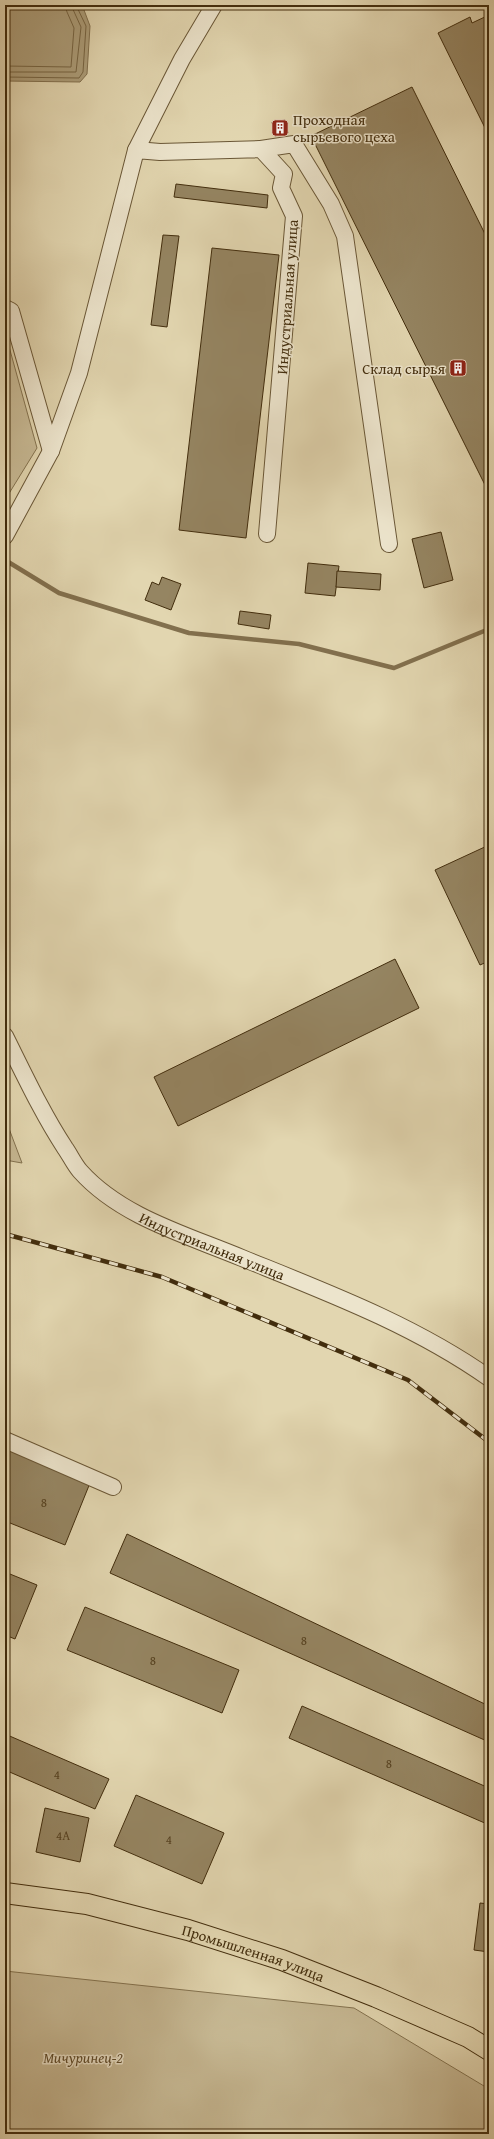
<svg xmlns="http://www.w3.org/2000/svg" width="494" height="2139" font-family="'Gentium Book Plus',serif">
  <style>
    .green { fill: #c7b994; stroke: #847350 }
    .water { fill: #ac9d79; stroke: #82704e }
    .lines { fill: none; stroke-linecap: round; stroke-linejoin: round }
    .shore { stroke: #776543; stroke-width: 1 }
    .stream { stroke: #82704e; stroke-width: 4.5 }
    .building { fill: #958562; stroke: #422d0d }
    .minor-casing { stroke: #6a5736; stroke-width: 18 }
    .major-casing { stroke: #422d0d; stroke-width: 22 }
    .minor { stroke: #ece4cc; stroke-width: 16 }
    .major { stroke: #e2d6b0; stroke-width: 20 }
    .rail-casing { stroke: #422d0d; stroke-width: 4.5 }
    .rail { stroke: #ece4cc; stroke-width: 3; stroke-dasharray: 9; stroke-linecap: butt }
    .labels { text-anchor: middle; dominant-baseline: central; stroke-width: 3; stroke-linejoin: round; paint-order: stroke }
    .number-label { font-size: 13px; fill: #574322 }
    .poi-label { font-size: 15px; fill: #422d0d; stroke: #ece4cc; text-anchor: start }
    .street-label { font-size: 15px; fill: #422d0d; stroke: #ece4cc }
    .park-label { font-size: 15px; font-style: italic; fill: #5d4928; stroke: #ece4cc }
  </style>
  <rect width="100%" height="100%" fill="#e2d6b0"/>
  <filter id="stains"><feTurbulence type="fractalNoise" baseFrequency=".005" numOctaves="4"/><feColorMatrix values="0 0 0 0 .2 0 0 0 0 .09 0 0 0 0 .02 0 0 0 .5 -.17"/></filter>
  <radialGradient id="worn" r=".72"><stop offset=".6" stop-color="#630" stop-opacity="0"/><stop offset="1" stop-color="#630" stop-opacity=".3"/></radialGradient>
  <g class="green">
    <polygon points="5,332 37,448 5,500"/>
    <polygon points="5,1118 22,1163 5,1160"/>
    <polygon points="5,1971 354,2008 489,2089 489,2134 5,2134"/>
  </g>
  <polygon class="water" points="5,5 79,5 84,10 90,26 87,74 80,82 5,81"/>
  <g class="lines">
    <g class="shore">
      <polyline points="5,66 71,67 74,28 67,12 65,5"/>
      <polyline points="5,72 76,72 81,27 71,5"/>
      <polyline points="5,77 79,78 83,72 86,26 76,5"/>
    </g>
    <polyline class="stream" points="5,560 59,593 189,633 299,644 394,668 489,629"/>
  </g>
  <g class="building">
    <polygon points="489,15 489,136 438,33 470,17 472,23"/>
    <polygon points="412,87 489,242 489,493 311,136"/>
    <polygon points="285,120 288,133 275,136 272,122"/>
    <polygon points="176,184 268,195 267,208 174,197"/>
    <polygon points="163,235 179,236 167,327 151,325"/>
    <polygon points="212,248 279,255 246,538 179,530"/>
    <polygon points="441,532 453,580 424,588 412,539"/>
    <polygon points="308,563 339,566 335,596 305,593"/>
    <polygon points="337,571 381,574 380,590 336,587"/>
    <polygon points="162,577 181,584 171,610 145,600 152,582 159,585"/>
    <polygon points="240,611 271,615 269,629 238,624"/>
    <polygon points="489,845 489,961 480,965 435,870"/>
    <polygon points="395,959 419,1008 178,1126 154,1077"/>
    <polygon points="5,1449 90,1483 65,1545 5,1521"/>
    <polygon points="127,1534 489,1706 489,1742 110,1573"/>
    <polygon points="5,1572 37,1585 15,1639 5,1635"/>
    <polygon points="85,1607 239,1670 222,1713 67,1650"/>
    <polygon points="302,1706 489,1788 489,1820 487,1824 289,1738"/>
    <polygon points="5,1734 109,1779 95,1809 5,1770"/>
    <polygon points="136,1795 224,1833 202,1884 114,1846"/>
    <polygon points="45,1808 89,1818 80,1862 36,1852"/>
    <polygon points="480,1903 489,1904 489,1952 474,1950"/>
  </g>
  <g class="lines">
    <defs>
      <g id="minor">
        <polyline points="261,149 294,144 331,204 345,236 389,544"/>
        <polyline points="136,150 182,59 214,5"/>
        <polyline points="5,308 11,311 51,451"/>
        <polyline points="5,536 51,451 79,373 136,150 160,152 261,149 284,174 281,188 294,216 267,534"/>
        <path id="s1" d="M5 1036C24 1074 42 1113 65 1148 70 1155 74 1164 80 1171 121 1217 187 1235 242 1258 326 1292 414 1325 489 1378"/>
        <polyline points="5,1440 113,1487"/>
      </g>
      <g id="major">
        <path id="s2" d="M5 1893 87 1904 188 1930 282 1960 376 1997 468 2037 489 2050"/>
      </g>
    </defs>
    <use href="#minor" class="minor-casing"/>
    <use href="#major" class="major-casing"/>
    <use href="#minor" class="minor"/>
    <use href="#major" class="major"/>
    <defs>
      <polyline id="rail" points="5,1234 162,1277 408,1380 489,1442"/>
    </defs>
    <use href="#rail" class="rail-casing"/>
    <use href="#rail" class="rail"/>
  </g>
  <defs>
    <symbol id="building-square" viewBox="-11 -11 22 22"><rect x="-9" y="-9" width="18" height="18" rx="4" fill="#8f2418" stroke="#ece4cc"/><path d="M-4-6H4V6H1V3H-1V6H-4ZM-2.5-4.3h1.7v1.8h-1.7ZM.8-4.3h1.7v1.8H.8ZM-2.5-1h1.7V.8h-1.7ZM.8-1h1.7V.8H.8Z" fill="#fff"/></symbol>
  </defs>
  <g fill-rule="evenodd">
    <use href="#building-square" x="270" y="118" width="20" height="20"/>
    <use href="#building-square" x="448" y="358" width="20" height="20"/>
  </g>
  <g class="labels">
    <g class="number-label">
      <text x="44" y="1502">8</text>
      <text x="304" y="1640">8</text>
      <text x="153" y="1660">8</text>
      <text x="389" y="1763">8</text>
      <text x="57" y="1774">4</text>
      <text x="63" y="1835">4А</text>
      <text x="169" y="1839">4</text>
    </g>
    <g class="poi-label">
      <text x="293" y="119">Проходная<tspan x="293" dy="17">сырьевого цеха</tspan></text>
      <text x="445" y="368" text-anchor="end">Склад сырья</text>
    </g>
    <g class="street-label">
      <text transform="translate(287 297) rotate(-86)">Индустриальная улица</text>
      <text stroke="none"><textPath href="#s1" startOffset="308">Индустриальная улица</textPath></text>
      <text stroke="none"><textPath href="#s2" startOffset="256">Промышленная улица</textPath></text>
    </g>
    <g class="park-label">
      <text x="83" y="2057">Мичуринец-2</text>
    </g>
  </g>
  <rect width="494" height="2139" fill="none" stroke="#e2d6b0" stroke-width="20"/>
  <rect x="6" y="6" width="482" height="2127" fill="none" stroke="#422d0d" stroke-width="2"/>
  <rect x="10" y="10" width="474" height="2119" fill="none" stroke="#422d0d"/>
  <rect width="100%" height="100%" filter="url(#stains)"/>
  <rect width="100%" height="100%" fill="url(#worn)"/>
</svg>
